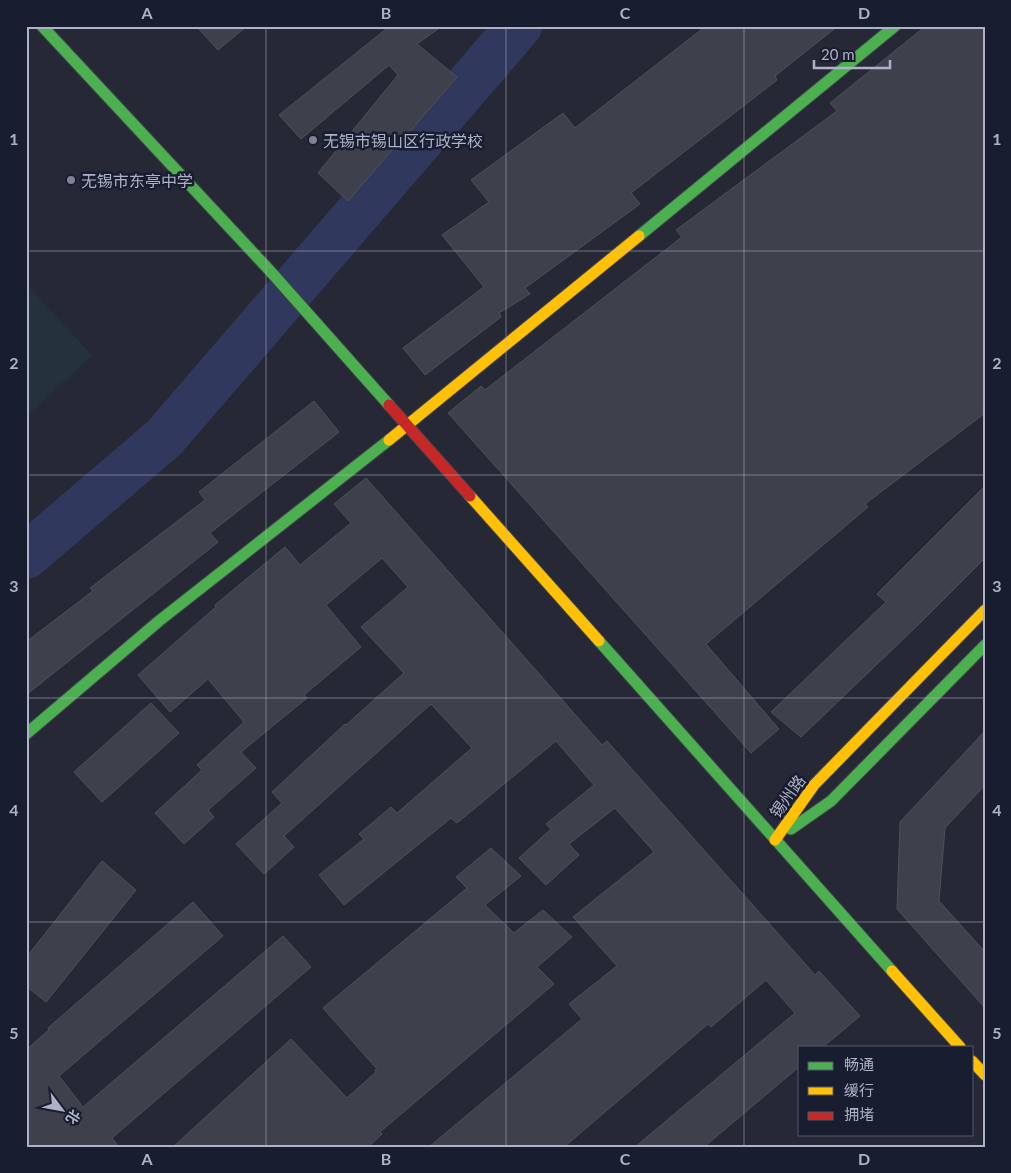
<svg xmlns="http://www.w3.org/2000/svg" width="1011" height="1173" font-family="Lato,'Noto Sans SC',sans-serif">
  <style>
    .green { fill: #23323b }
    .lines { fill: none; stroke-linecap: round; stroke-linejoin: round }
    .river { stroke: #30385d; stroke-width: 46 }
    .building { fill: #3e404b; stroke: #4d505e }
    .fast-casing { stroke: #42444e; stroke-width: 13 }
    .slow-casing { stroke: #42444e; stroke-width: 13 }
    .jam-casing { stroke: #42444e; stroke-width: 13 }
    .fast { stroke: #4caf50; stroke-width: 11 }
    .slow { stroke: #ffc107; stroke-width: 11 }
    .jam { stroke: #c62828; stroke-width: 11 }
    .grid { fill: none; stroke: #aeb2c8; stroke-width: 1; stroke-opacity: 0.55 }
    .poi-dot { fill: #7e8295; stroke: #191d30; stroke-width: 2 }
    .labels { text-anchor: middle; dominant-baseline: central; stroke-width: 5; stroke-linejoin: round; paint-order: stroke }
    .poi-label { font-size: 16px; fill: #aeb2c8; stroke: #191d30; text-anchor: start }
    .street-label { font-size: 16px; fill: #aeb2c8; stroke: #191d30 }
    .neatline { fill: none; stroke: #aeb2c8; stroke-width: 2 }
    .grid-label { font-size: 16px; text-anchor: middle; font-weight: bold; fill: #aeb2c8 }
  </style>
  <rect width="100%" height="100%" fill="#262935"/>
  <polygon class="green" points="26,284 92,355 26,417"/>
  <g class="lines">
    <polyline class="river" points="26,556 164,438 519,26"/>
  </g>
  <g class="building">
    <polygon points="196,26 247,26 218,50"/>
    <polygon points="390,26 442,26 417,44 457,77 407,135 406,134 348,201 318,173 398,75 389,65 301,139 279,115"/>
    <polygon points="706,26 838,26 775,76 777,80 631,193 640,204 525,288 530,294 499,313 501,317 425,375 403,348 484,287 442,235 489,202 471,180 563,113 575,128"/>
    <polygon points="926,26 985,26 985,413 865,504 868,507 706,644 779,729 751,753 448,413 481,386 485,390 682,237 676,230 837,111 830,103"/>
    <polygon points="314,401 339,432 210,533 218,542 26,695 26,642 93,591 90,588 205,500 199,492"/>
    <polygon points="366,478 602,745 607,741 815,975 819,971 860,1016 823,1047 800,1047 800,1066 704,1147 635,1147 795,1013 766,980 711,1027 708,1024 564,1147 429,1147 582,1019 569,1004 617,966 573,917 654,852 615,808 569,844 579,855 546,885 519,858 551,829 546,824 594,785 556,741 457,823 451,818 344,905 319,875 364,839 359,834 391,807 397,813 472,748 431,704 284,836 294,847 264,874 236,844 282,803 272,792 345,724 346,725 404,673 361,627 408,587 382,558 326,605 361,647 304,695 307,698 241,752 256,768 208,810 214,817 184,844 155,813 202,770 197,765 244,722 208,679 170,712 138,675 216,607 215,605 285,547 300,565 351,523 334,504"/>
    <polygon points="985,486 985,558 918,625 801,737 771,712 886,602 877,594"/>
    <polygon points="151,703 179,733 102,802 74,772"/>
    <polygon points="985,731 985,785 945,828 939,901 985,952 985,1008 897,909 900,822"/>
    <polygon points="491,848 521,876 485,905 514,933 543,910 572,937 537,967 554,984 380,1132 382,1134 368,1147 173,1147 291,1039 347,1098 376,1072 375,1070 377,1069 323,1008 467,888 456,877"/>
    <polygon points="102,861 136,890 46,1002 26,986 26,958"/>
    <polygon points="193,902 223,936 59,1076 83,1107 283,936 311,967 112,1138 119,1147 26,1147 26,1050 49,1030 48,1028"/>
  </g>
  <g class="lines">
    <defs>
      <g id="fast">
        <polyline points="42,26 271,272 389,405"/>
        <polyline points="639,236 895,26"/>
        <polyline points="599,641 892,971"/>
        <polyline points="26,734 159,621 389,440"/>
        <polyline points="791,829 831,801 985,645"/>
      </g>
      <g id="slow">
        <polyline points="389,440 639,236"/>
        <polyline points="470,496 599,641"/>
        <polyline points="775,840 814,785 985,610"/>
        <polyline points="892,971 960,1047"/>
        <polyline points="972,1061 985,1075"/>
      </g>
      <polyline id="jam" points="389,405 470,496"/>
    </defs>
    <use href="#fast" class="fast-casing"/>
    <use href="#slow" class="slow-casing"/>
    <use href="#jam" class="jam-casing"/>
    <use href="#fast" class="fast"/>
    <use href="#slow" class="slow"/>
    <use href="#jam" class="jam"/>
  </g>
  <path class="grid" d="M266 26V1147M506 26V1147M744 26V1147M26 251H985M26 475H985M26 698H985M26 922H985"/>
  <g class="poi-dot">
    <circle cx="313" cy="140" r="5"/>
    <circle cx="71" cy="180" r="5"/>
  </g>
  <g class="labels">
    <g class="poi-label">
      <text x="323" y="140">无锡市锡山区行政学校</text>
      <text x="81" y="180">无锡市东亭中学</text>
    </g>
    <g class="street-label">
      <text transform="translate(787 796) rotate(-54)">锡州路</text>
    </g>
  </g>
  <rect width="1011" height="1173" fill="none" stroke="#191d30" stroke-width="55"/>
  <rect x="798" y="1046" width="175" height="90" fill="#191d30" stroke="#55596d"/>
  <rect x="808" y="1062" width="25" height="8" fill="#4caf50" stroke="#55596d"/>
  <text x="844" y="1070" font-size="15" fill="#aeb2c8">畅通</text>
  <rect x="808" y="1087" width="25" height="8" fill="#ffc107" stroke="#55596d"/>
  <text x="844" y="1096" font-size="15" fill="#aeb2c8">缓行</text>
  <rect x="808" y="1112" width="25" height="8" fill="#c62828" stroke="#55596d"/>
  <text x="844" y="1120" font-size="15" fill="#aeb2c8">拥堵</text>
  <g transform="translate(62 1110) rotate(122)" stroke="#191d30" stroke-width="4" paint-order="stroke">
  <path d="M0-4L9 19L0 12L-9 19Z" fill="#aeb2c8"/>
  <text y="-8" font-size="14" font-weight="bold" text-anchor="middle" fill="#aeb2c8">北</text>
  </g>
  <path d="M814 60v8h76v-8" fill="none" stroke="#aeb2c8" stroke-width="2.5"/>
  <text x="821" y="60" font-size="15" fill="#aeb2c8" stroke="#191d30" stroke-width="4" paint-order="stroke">20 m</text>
  <rect x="28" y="28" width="956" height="1118" class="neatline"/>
  <g class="grid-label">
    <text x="147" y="19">A</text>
    <text x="386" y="19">B</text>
    <text x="625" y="19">C</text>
    <text x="864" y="19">D</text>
    <text x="14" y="145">1</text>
    <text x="997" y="145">1</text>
    <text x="14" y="369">2</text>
    <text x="997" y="369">2</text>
    <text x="14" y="592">3</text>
    <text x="997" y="592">3</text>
    <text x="14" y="816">4</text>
    <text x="997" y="816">4</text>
    <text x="14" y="1039">5</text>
    <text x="997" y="1039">5</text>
    <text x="147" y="1165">A</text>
    <text x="386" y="1165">B</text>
    <text x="625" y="1165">C</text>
    <text x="864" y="1165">D</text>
  </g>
</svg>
